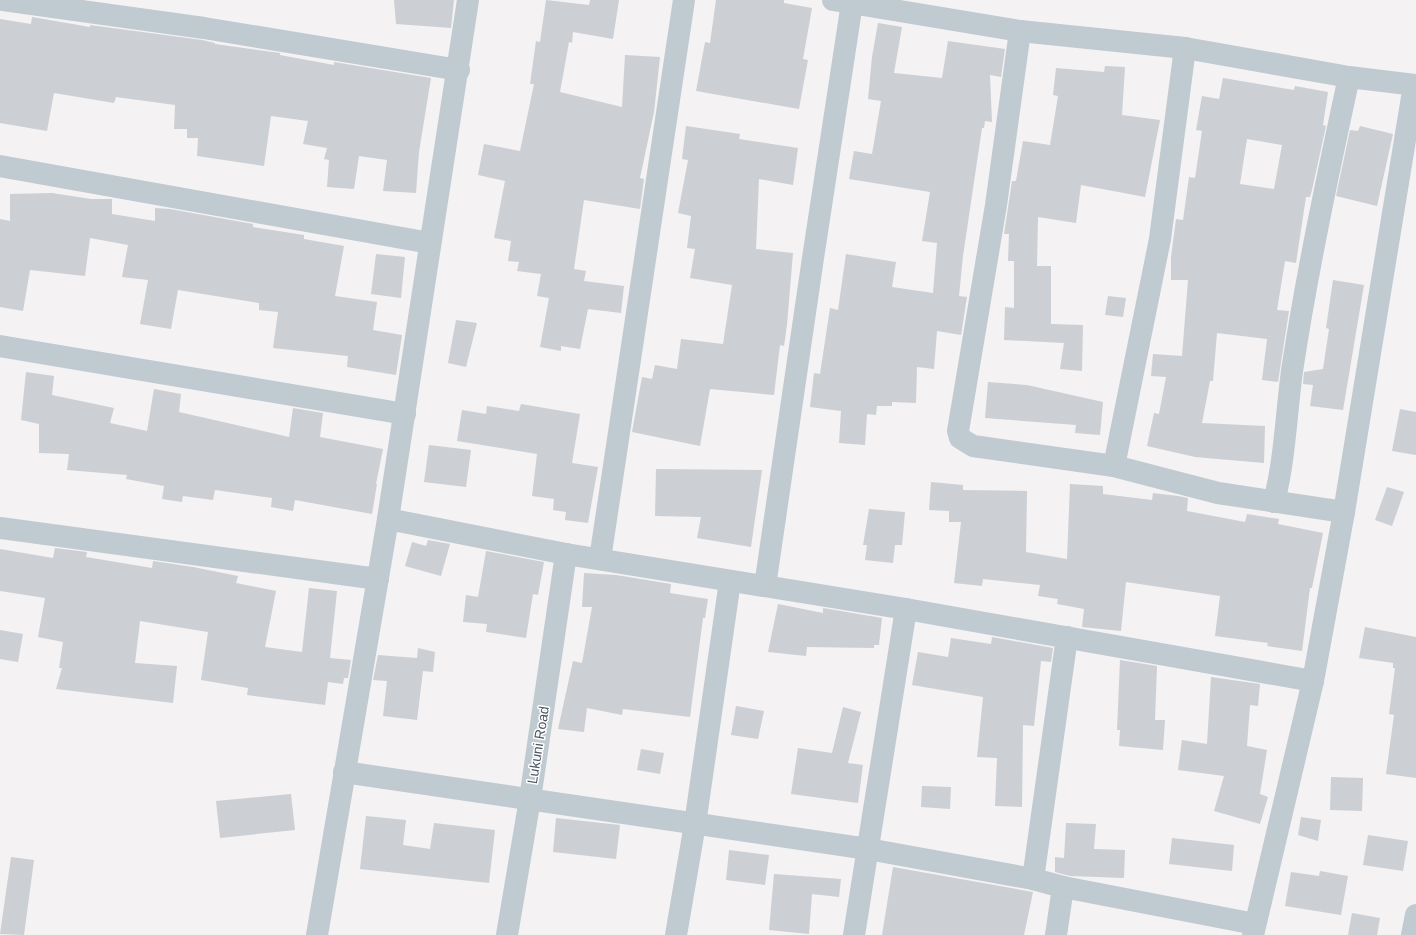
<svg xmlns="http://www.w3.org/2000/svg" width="1416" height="935" font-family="Helvetica,sans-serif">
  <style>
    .building { fill: #cccfd4; fill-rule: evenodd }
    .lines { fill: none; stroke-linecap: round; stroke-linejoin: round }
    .minor { stroke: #c0cad1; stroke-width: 22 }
    .labels { text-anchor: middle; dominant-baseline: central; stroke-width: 3; stroke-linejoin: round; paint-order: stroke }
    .street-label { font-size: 14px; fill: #4a5660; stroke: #fff }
  </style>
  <rect width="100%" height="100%" fill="#f4f2f2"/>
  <g class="building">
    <polygon points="394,0 454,0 451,28 396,24"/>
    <polygon points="546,0 589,5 590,0 619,0 613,39 573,32 572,43 569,42 560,92 622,107 625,55 660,57 654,112 640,178 644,179 640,209 584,200 574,269 586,271 584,281 624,286 621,313 588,309 580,349 561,346 561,351 540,347 549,298 537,296 541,274 517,271 519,262 508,261 511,241 494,238 505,181 478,175 484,144 520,151 534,84 530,84 536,41 540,42"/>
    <polygon points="716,0 784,0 784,3 812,8 803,59 808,60 799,109 696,91 705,42 710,43"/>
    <polygon points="32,17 90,27 90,25 202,40 215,43 215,44 280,53 280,55 334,65 334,62 431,78 419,152 416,193 383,191 387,160 359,156 354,189 327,187 329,160 324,159 327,148 303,144 308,121 271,116 264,166 197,156 198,138 187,138 187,129 174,129 175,105 116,97 114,103 54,93 47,131 0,123 0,19 31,24"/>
    <polygon points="878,23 902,27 894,73 942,78 948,41 1005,49 1001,77 990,75 992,122 985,121 984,128 982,128 963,256 959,296 967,297 961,335 937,331 934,369 917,367 916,403 892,402 892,406 877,406 876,415 867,414 865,445 839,443 841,411 810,407 814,373 820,374 830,308 838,310 846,254 896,262 892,287 933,293 937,243 922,241 930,192 849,179 854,151 872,154 881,101 868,99 872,57"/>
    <polygon points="1105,66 1125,67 1122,115 1160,120 1145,197 1081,185 1076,223 1038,217 1037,266 1051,266 1051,324 1083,325 1082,371 1060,369 1064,343 1004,340 1005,307 1014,308 1014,261 1008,261 1009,234 1004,234 1012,181 1016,181 1023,141 1050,145 1058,96 1053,95 1056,68 1104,72"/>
    <path d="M1223 78 1294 90 1295 86 1328 92 1323 125 1326 126 1312 190 1310 197H1306L1296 263 1285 261 1277 310 1289 311 1278 382 1262 380 1267 339 1217 333 1213 381H1210L1202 423 1265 426 1264 463 1195 457 1147 446 1154 413 1159 414 1166 377 1151 376 1153 354 1182 356 1188 280H1171V257L1176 219 1183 220 1189 177 1195 178 1202 131 1196 130 1202 96 1219 99ZM1247 139 1282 145 1274 189 1240 184Z"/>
    <polygon points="686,126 740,134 739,139 798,148 793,185 759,179 756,249 793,253 787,325 784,346 780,345 774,395 710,389 700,446 632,432 642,377 652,379 655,365 677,369 681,339 723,344 732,285 690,278 695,249 687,248 691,216 678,213 688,160 682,159"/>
    <polygon points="1360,126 1393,134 1377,206 1336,196 1350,130 1358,131"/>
    <polygon points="52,193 91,199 112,199 112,214 155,221 155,208 170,209 253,224 253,227 304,235 304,239 344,246 335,296 377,302 373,330 402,335 396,375 347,367 348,356 273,348 278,312 259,310 259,303 178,290 171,329 140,324 148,280 122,277 128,245 90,238 85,276 30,270 23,311 0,307 0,219 10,221 10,194"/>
    <polygon points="376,254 405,257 401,298 371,294"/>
    <polygon points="1333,280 1364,285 1343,410 1310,406 1313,385 1303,384 1304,372 1323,369 1329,329 1326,328"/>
    <polygon points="1108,296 1126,298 1123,317 1105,315"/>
    <polygon points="456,320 477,323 466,367 448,363"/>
    <polygon points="26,372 54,376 52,395 114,408 110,423 147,431 154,389 181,394 179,412 289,437 293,408 323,413 320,437 383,449 376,484 377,484 372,514 295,500 293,511 271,507 272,498 215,490 213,500 183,496 182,502 162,499 164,486 126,479 127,475 67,470 69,454 39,453 39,424 21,420"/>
    <polygon points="988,382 1027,385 1103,402 1100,435 1075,433 1076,425 985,418"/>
    <polygon points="521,404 580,414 572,463 598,467 588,523 565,520 566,512 553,510 554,499 532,496 537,454 457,441 462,410 486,414 487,406 519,411"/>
    <polygon points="1400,409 1416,412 1416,455 1392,451"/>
    <polygon points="429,445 471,450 466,487 424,482"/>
    <polygon points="656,469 762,470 751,547 697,538 701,517 655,516"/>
    <polygon points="931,482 963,485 963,490 1027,491 1026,552 1067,559 1070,484 1103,486 1103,494 1152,500 1153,493 1178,496 1188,498 1187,511 1245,522 1247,514 1279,519 1278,524 1323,533 1312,588 1310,588 1302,651 1267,646 1268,643 1215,636 1220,596 1126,582 1121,631 1082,627 1084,609 1057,604 1058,599 1038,596 1040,585 983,579 982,586 954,583 961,522 949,522 949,511 929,510"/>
    <polygon points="1387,487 1404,492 1392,526 1375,520"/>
    <polygon points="869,509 905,512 902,545 895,545 893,563 865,560 867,545 863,545"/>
    <polygon points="428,540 450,544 441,576 405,566 412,542 426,546"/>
    <polygon points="55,548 87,552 86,557 152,568 153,561 193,567 238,576 236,583 276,591 265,647 302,652 309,588 337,591 330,658 351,660 348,678 344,678 343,684 328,682 325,705 247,695 248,688 201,680 208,632 140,621 135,663 177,666 173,703 56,689 62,668 59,668 63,642 38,637 45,598 0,591 0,549 53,558"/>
    <polygon points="486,551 544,562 538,595 533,594 526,638 486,632 487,624 463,622 466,595 478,597"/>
    <polygon points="584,573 616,575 671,584 670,593 708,599 705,618 703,618 690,717 623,709 622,715 587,708 584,732 558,729 573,661 582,663 592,607 582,607"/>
    <polygon points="778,604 823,613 823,608 882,618 879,645 874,645 874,648 807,647 806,656 768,652"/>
    <polygon points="1365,627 1416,637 1416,778 1386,774 1394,715 1389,714 1395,668 1393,668 1393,663 1359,658"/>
    <polygon points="0,630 23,634 18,662 0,659"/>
    <polygon points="992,637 1053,648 1051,662 1041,661 1034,726 1023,725 1022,807 995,806 997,758 977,757 983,697 912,685 918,652 948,657 951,638 991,644"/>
    <polygon points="418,648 435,652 433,672 423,671 417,720 383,716 387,681 373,680 378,655 417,658"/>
    <polygon points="1120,660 1157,666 1155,720 1165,720 1163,750 1119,746 1120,730 1117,730"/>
    <polygon points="1211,677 1260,684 1258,706 1250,705 1247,746 1267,750 1260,794 1268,797 1260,824 1214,811 1224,776 1178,770 1182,740 1207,744"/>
    <polygon points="736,706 764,711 758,739 731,735"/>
    <polygon points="843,707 861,712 848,763 863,765 858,803 791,794 798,748 832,753"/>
    <polygon points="641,749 664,753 660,774 637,770"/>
    <polygon points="1331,777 1363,778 1362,811 1330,810"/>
    <polygon points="922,786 951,787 950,809 921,807"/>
    <polygon points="291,794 295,830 220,838 216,801"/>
    <polygon points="366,816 406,820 403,845 430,849 434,823 495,830 489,883 360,869"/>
    <polygon points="1301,817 1321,820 1318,841 1298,835"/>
    <polygon points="556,818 620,825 616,859 553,852"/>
    <polygon points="1066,823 1096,824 1094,849 1125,850 1124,878 1070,876 1055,872 1055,857 1064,858"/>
    <polygon points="1368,835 1408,841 1403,871 1363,865"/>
    <polygon points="1172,838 1234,845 1232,871 1169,864"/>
    <polygon points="729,850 769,855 765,885 726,880"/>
    <polygon points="11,857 34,860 24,935 0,934"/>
    <polygon points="893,867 1033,892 1024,935 882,935"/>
    <polygon points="1320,871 1348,876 1341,915 1285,906 1291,872 1319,876"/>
    <polygon points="774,874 841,879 839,897 812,894 809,934 769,930"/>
    <polygon points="1352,913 1380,918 1377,935 1348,935"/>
  </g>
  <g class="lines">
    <g class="minor">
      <polyline points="3,0 204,28 459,70"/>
      <polyline points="833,0 1020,31 1185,48 1349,77 1416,85"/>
      <polyline points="1020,31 996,205 958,431 960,438 973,446 1114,466 1218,493 1344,512"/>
      <polyline points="0,166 430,243"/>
      <polyline points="0,346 405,414"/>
      <polyline points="1114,466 1160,239 1185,48"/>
      <path d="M1274 502C1285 458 1286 416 1292 371 1307 272 1328 174 1349 77"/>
      <polyline points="388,519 566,554 906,609 1313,681"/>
      <polyline points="0,528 378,579"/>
      <polyline points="600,559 684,0"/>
      <polyline points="765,586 813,258 852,3"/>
      <polyline points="344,772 868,849 1033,879 1063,887 1255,924"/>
      <polyline points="1033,879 1067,637"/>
      <polyline points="317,935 388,519 468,0"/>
      <polyline points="507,935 530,799 566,554"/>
      <polyline points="676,935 695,824 730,581"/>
      <polyline points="854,935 906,609"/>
      <polyline points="1056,935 1063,887"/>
      <polyline points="1253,935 1313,681 1344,512 1414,85"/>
      <polyline points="1412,935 1416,915"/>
    </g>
  </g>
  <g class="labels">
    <g class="street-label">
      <text transform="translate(538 745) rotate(-81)">Lukuni Road</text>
    </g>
  </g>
</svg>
